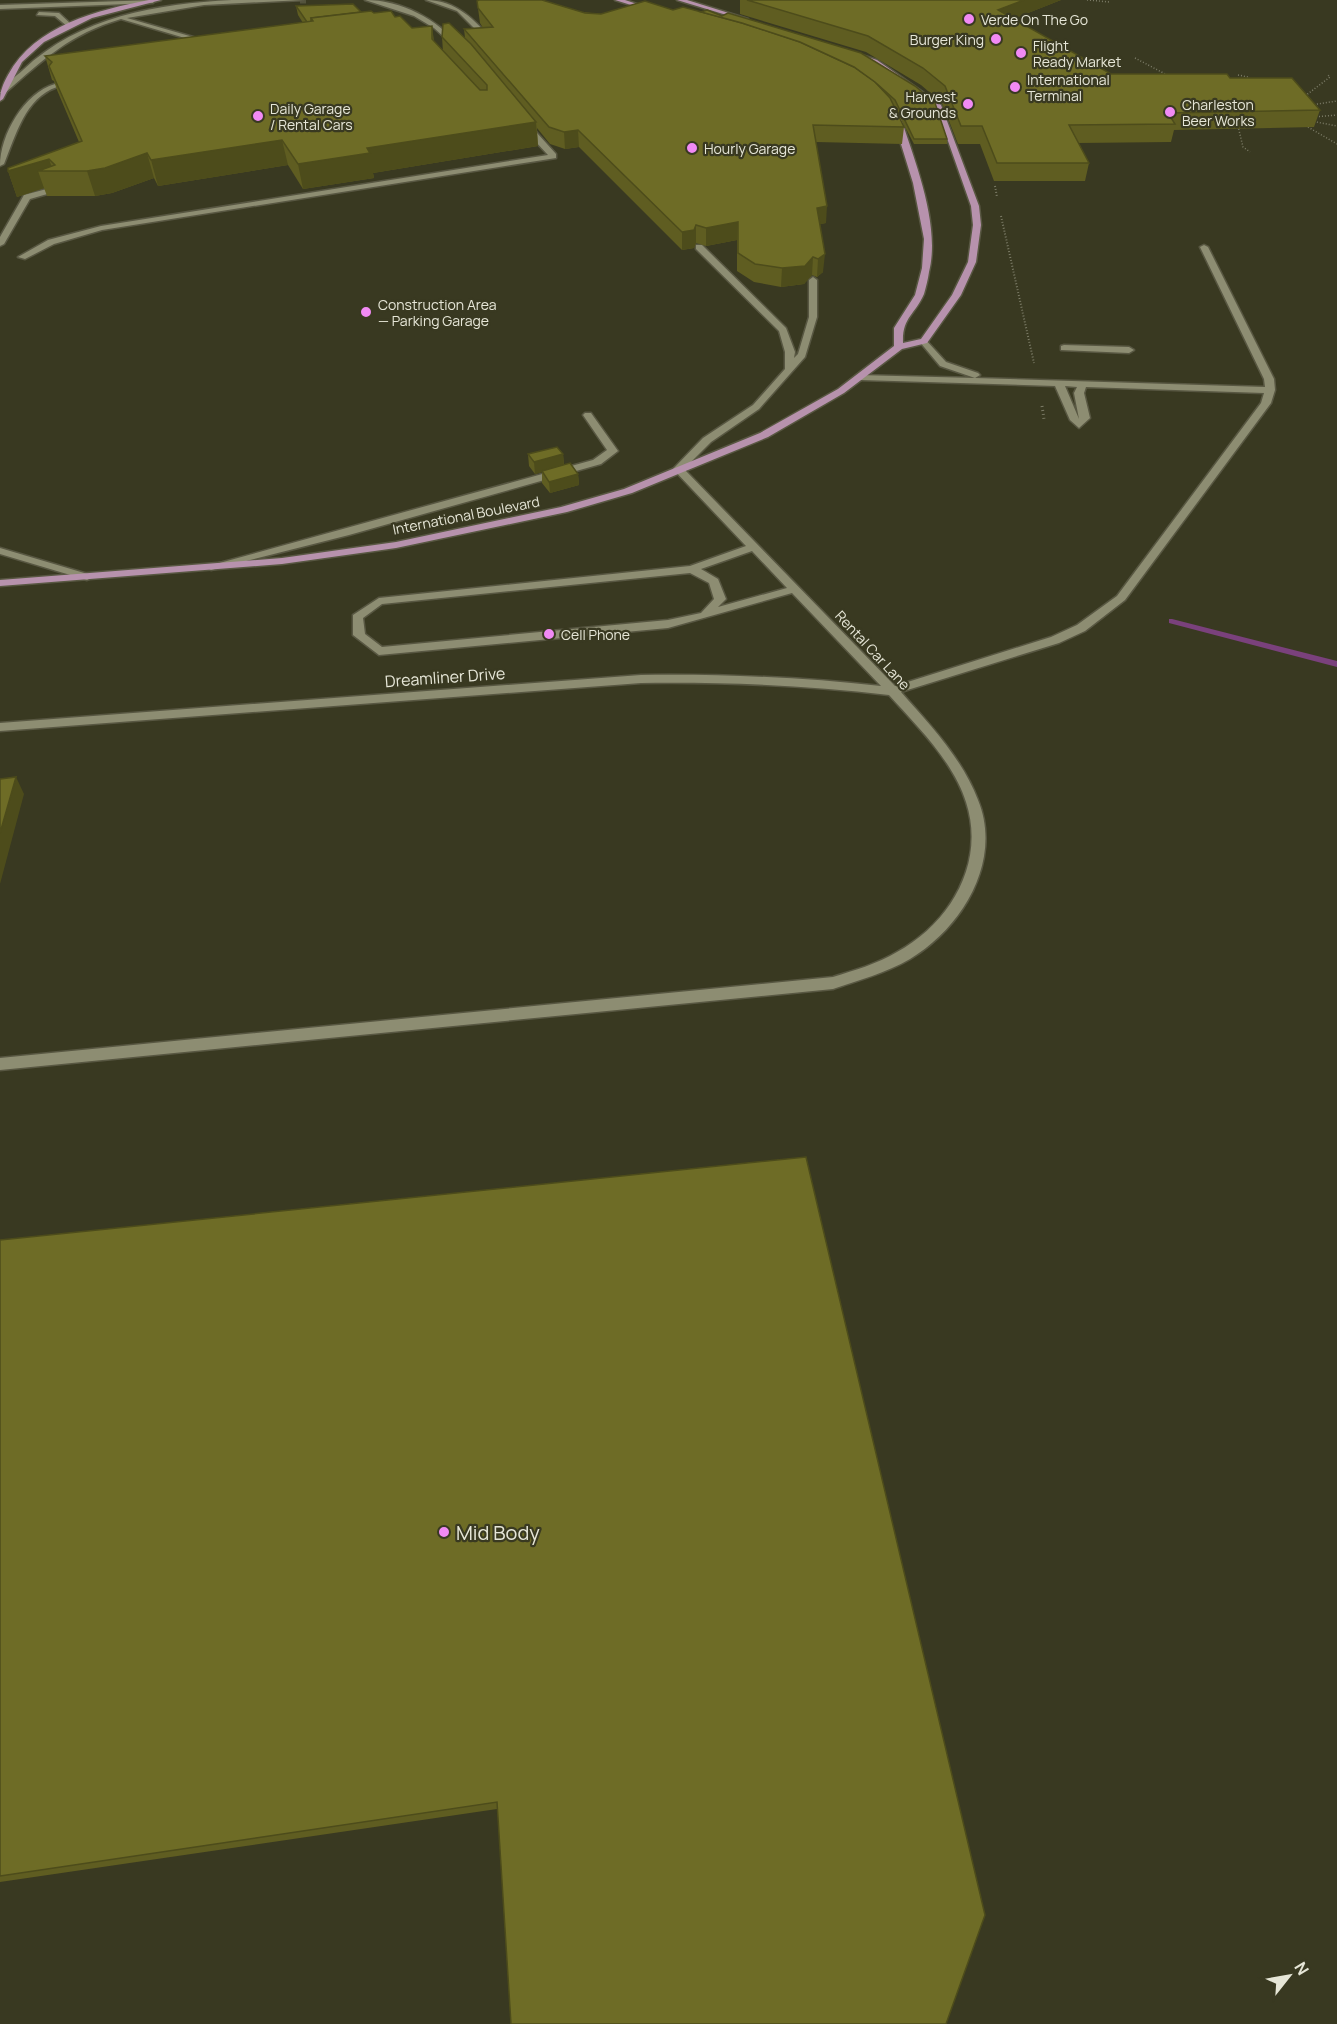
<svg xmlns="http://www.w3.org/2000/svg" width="1337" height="2024" font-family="Manrope,sans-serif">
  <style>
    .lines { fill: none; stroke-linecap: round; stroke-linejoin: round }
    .stream { fill: #7a417c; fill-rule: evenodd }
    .minor-tunnel { stroke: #53533c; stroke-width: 7; stroke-dasharray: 7 4; stroke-linecap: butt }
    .minor-casing { stroke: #585742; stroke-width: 3 }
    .major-casing { stroke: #585742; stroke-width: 3 }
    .path-far2 { stroke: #7c7c67; stroke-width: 1.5; stroke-dasharray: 1 2; stroke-linecap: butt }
    .path-far1 { stroke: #7c7c67; stroke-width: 2; stroke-dasharray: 1 2; stroke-linecap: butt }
    .path { stroke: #7c7c67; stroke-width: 3; stroke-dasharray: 1 3; stroke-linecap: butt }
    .minor { fill: #8d8d72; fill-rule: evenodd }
    .major { fill: #b792ad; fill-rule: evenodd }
    .wall { fill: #5f5d21 }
    .shaded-wall { fill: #4d4c1b }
    .building { fill: #6e6c26; stroke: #4d4c1b; stroke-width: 1.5 }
    .poi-dot { fill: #f18af4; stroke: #393921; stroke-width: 2 }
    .labels { text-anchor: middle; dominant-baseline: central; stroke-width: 4.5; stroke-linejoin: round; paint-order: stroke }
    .far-poi-label { font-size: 14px; fill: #e6e6d7; stroke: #393921; text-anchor: start }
    .far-street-label { font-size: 14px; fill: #e6e6d7; stroke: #393921 }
    .street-label { font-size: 16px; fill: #e6e6d7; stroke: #393921 }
    .near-poi-label { font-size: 20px; fill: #e6e6d7; stroke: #393921; text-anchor: start }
  </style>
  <rect width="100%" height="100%" fill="#393921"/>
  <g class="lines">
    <polygon class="stream" points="1169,619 1172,619 1337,661 1337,667 1169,623"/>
    <polyline class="minor-tunnel" points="300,0 306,0"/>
    <defs>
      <g id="minor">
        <polygon points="155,0 153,3 0,9 0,5"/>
        <path d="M232 0H303L204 5 127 18 207 41 205 44 121 19C70 34 44 59 5 93H0C5 84 15 77 23 70 80 16 157 4 232 0Z"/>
        <path d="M365 0C402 0 436 19 460 46L455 47 434 28 414 16Z"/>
        <path d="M426 0C456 0 475 20 493 41L488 42 457 11Z"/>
        <polygon points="39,12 59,13 73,26 68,27 55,16 37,15"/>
        <path d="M55 84 57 87C25 98 16 135 4 164L0 166C0 135 24 93 55 84Z"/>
        <polygon points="522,123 528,123 556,154 556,158 102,230 54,244 25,259 18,257 48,240 101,226 548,155 522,127"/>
        <polygon points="58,186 61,190 30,199 4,244 0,246 0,237 24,195"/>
        <path d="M696 245H702L786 328 795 352 794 358 798 354 809 317V280L813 277 817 280V317L805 357 759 409 711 442 684 469 895 686 1051 637 1077 625 1117 596 1261 403 1264 393 1086 387 1084 393 1090 418 1079 428 1070 420 1055 386 861 380 858 379V375L975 378 940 366 919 341 924 338 946 362 978 373 980 375 975 378 1265 387 1264 379 1200 247 1204 245 1208 247 1274 379 1275 390 1271 403 1125 600 1085 631 1059 643 901 692C930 725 962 758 978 800 1003 861 962 928 910 959 886 973 859 980 833 989L0 1070V1058L833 977C855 970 877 964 897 952 950 923 986 863 966 802 953 761 917 726 889 695 806 685 724 682 641 683L0 731V723L641 675C721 674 801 677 881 686L792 593 668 628 379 655 353 635V615L379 598 690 566 746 546 673 469 703 438 753 405 785 369V352L779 331 696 249ZM1065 386 1077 387 1074 393 1079 419ZM752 551 787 588 718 607 726 599 718 579 701 569ZM690 573 709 583 714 599 701 613 668 620 382 647 365 634 363 618 382 604Z"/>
        <polygon points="1064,345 1129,347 1134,350 1129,353 1061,350 1061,346"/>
        <polygon points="585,413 591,413 618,451 601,464 349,535 211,570 205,567 593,460 607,450 583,415"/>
        <polygon points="0,548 91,575 93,577 87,580 0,554"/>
      </g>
      <g id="major">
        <path d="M149 0H161L92 18 44 42 22 62 3 99 0 101C0 91 3 84 8 75 35 25 98 10 149 0Z"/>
        <polygon points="615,0 625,0 655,10 650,11"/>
        <polygon points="677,0 687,0 748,19 743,20"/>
        <path d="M846 50 877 60 941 105 979 206 981 225 976 262 961 295 927 343 902 349 844 393 768 437 632 493 567 512 396 548 282 564 0 586V580L282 558 396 542 561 507 624 489 760 433 838 389 894 346V328L915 295 922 268 924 239 913 183 892 115 896 113 900 115C914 160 941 224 929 272 928 279 926 287 924 294 915 315 902 317 903 343L921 339 952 295 968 262 973 225 971 206 936 107 873 62 846 52Z"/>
      </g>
    </defs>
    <use href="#minor" class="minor-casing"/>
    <use href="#major" class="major-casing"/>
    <g class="path-far2">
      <polyline points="1087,0 1110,2"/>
      <polyline points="1135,58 1169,76"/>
      <polyline points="1238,75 1248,77 1246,80"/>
      <polyline points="1305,96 1330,77 1327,74"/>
      <polyline points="1311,105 1337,101"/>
      <polyline points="1313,117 1337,115"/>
      <polyline points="1311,121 1337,126"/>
      <polyline points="1238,126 1243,147 1250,152"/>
      <polyline points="1308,127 1337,144"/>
    </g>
    <g class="path-far1">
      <polyline points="995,186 997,197"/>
      <polyline points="1001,216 1034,363"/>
    </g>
    <polyline class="path" points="1042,406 1044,419"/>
    <use href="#minor" class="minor"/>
    <use href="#major" class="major"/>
  </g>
  <g class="wall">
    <polygon points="740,0 1061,0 1013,19 1111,74 1230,78 1320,110 1314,127 1174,130 1171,142 1078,143 1089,163 1085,181 994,181 980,144 958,144 942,103 921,85 866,52 740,14"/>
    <polygon points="477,1 601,14 673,10 701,12 722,16 861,53 947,139 947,144 914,144 893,104 904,127 902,144 816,142 826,223 820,224 823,272 817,277 812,275 804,284 781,287 754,282 737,271 737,240 706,246 696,243 694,248 682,250 579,147 565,149 550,144 537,128 538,146 373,173 374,178 303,189 288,165 158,186 154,178 112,193 95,196 47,196 44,188 17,197 8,171 79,142 57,90 54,81 52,80 45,56 303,23 298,15 296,6 361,12 395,17 412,28 432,26 434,42 443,52 442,37 465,38 464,29 483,28 480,23"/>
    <polygon points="528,454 563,454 564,465 578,474 579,485 550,493 542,483 542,472 535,474 529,466"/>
    <polygon points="806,1157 497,1809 0,1882 0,1240"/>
  </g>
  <g class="shaded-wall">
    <polygon points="1024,0 1061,0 995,26 998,10"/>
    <polygon points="536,122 538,146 373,173 374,178 303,189 298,164 367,148"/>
    <polygon points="578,130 579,147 565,149 564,132"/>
    <polygon points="282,140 288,165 158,186 151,160"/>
    <polygon points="147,153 154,178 112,193 95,196 87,171"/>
    <polygon points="49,159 53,171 38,171 44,188 17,197 8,171"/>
    <polygon points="827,206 826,223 816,225 817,208"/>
    <polygon points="738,222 737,240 706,246 706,228"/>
    <polygon points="696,225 696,243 694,248 682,250 682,232"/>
    <polygon points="825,254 823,272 817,277 818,259"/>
    <polygon points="813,257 812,275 804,284 781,287 782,268"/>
    <polygon points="563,454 564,466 535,474 534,462"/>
    <polygon points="578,474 579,485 550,493 549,482"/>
    <polygon points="16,777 24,794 0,884 0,833"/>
  </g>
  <g class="building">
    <polygon points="479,0 542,0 585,13 601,14 645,1 673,10 683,7 742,23 800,42 854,67 875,82 890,98 904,127 813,125 827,206 817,208 825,254 818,259 813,257 805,266 782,268 755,264 738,253 738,222 706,228 696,225 694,230 682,232 578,130 564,132 549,127 464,29 493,27 478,8 477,1"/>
    <polygon points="747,0 1024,0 998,10 1111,74 1227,74 1230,78 1292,78 1320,110 1168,113 1175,124 1069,125 1089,163 997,163 982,126 961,126 945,86 923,68 868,36"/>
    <polygon points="353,4 361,12 311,18 311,22 307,22 296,6"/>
    <polygon points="707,10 722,16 728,13 861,53 915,86 935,103 947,139 914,139 895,100 875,82 854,67 800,42 742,23 701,12"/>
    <polygon points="371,11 374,13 391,11 395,17 400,16 412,28 432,26 432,39 480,90 487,90 487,85 442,37 443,24 449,23 471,44 536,122 367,148 370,153 298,164 282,140 151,160 147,153 105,168 87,171 38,171 55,165 49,159 8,171 8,168 82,141 49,66 52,62 45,56 313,21 311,18"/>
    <polygon points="557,447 563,454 534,462 528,454"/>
    <polygon points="570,463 578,474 549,482 542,471"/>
    <polygon points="16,777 0,833 0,779"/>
    <polygon points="806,1157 985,1915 946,2024 511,2024 497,1802 0,1876 0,1240"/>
  </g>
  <g class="poi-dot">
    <circle cx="969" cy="19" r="6"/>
    <circle cx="996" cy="39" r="6"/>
    <circle cx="1021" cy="53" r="6"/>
    <circle cx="1015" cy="87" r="6"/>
    <circle cx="968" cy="104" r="6"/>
    <circle cx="1170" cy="112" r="6"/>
    <circle cx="258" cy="116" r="6"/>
    <circle cx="692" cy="148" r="6"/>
    <circle cx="366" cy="312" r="6"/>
    <circle cx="549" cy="634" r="6"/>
    <circle cx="444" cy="1532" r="6"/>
  </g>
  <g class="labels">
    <g class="far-poi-label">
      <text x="981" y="19">Verde On The Go</text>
      <text x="984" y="39" text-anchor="end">Burger King</text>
      <text x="1033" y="45">Flight<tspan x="1033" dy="16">Ready Market</tspan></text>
      <text x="1027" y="79">International<tspan x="1027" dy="16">Terminal</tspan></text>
      <text x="956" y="96" text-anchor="end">Harvest<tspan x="956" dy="16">&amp; Grounds</tspan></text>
      <text x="1182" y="104">Charleston<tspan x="1182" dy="16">Beer Works</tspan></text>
      <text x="270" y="108">Daily Garage<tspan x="270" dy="16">/ Rental Cars</tspan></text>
      <text x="704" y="148">Hourly Garage</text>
      <text x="378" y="304">Construction Area<tspan x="378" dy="16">— Parking Garage</tspan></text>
      <text x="561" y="634">Cell Phone</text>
    </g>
    <g class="far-street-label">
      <text transform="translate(466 515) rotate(-11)">International Boulevard</text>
      <text transform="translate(873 650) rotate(47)">Rental Car Lane</text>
    </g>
    <g class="street-label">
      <text transform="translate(445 677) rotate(-4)">Dreamliner Drive</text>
    </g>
    <g class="near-poi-label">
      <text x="456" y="1532">Mid Body</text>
    </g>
  </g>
  <g transform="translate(1289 1976) rotate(59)" stroke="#393921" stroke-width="4.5" paint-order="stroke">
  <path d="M0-4.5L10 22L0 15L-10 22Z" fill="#e6e6d7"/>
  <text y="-9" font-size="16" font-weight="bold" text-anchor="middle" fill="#e6e6d7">N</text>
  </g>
</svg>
